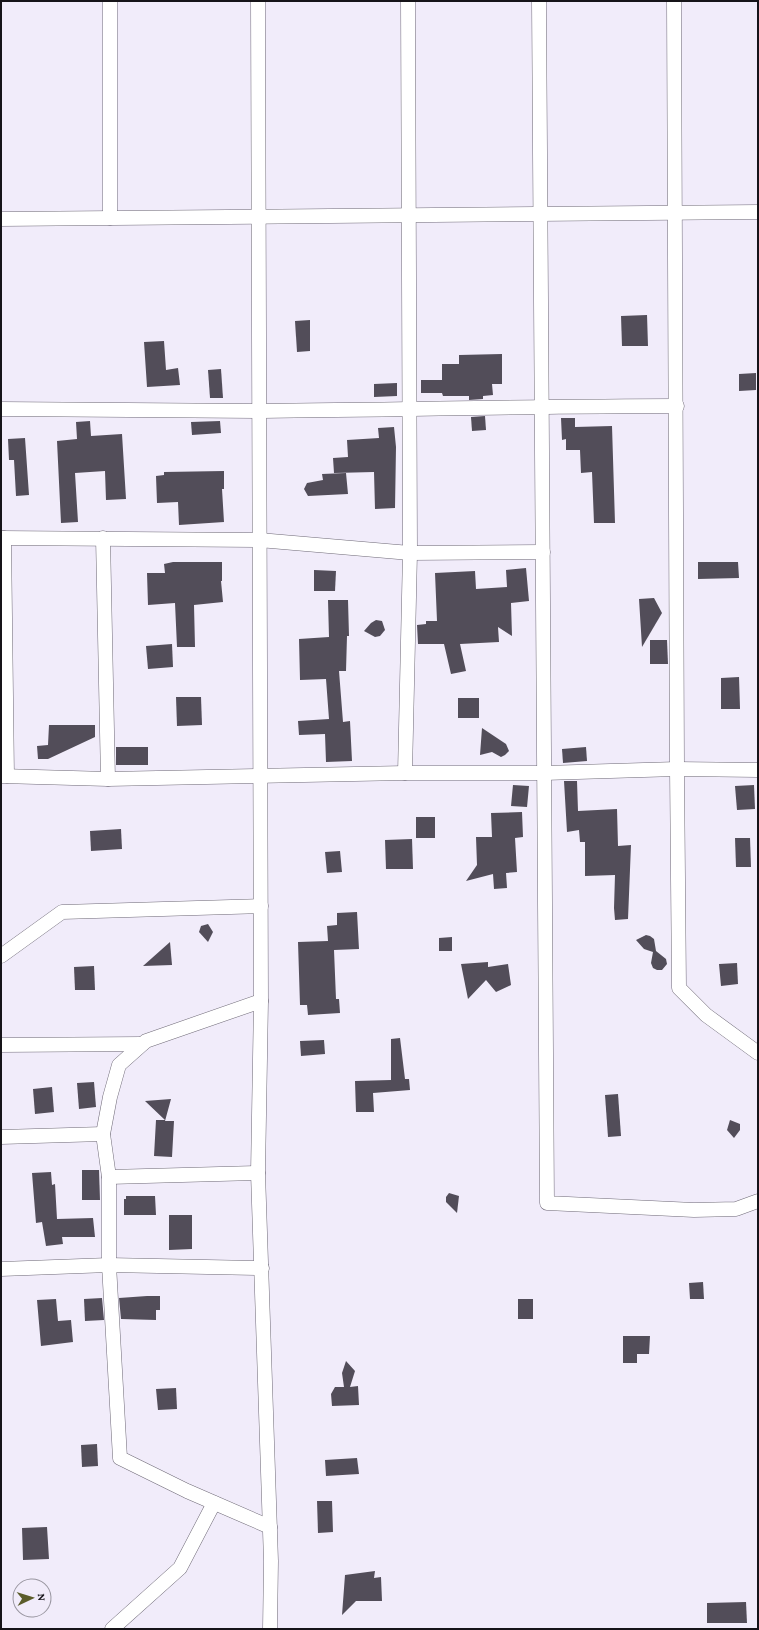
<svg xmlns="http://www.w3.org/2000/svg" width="759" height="1630" font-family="'Crimson Pro',serif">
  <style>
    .building { fill: #524d59 }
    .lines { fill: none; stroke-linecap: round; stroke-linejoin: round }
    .minor-casing { stroke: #6f6a77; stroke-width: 15 }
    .minor { stroke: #fff; stroke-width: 14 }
  </style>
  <rect width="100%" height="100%" fill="#f1ecfa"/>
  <g class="building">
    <polygon points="647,315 648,346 622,346 621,316"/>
    <polygon points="310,320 310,351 297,352 295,321"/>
    <polygon points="164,341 166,370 178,368 180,385 147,387 144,342"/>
    <polygon points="502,354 502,384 492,384 493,395 483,396 483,399 469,400 469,396 443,396 442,393 421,393 421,380 442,380 442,364 459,364 459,355"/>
    <polygon points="221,369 223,398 210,398 208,370"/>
    <polygon points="756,373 756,390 739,391 739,374"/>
    <polygon points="397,383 397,396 374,397 374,384"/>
    <polygon points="485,416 486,430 472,431 471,417"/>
    <polygon points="561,418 575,418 575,427 612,426 615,523 594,523 592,472 581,473 580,450 566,450 566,439 562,440"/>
    <polygon points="90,421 91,436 122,434 126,499 106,500 105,471 75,473 78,522 61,523 57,441 77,439 76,422"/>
    <polygon points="220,421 221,433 192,435 191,422"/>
    <polygon points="394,427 396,447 395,508 375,509 374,472 334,473 333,458 348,457 347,440 379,438 378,428"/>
    <polygon points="25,438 29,495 16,496 14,460 9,460 8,439"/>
    <polygon points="224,471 224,489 222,489 224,522 179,525 178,502 157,503 156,476 164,475 164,472"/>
    <polygon points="346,473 348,494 308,496 304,489 307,483 323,480 322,474"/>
    <polygon points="173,562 222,562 222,581 221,581 223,602 194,605 195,647 177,647 175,603 148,605 147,573 165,573 164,564"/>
    <polygon points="698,562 738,562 739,578 698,579"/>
    <polygon points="526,568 529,601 511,603 512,636 498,627 499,642 460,644 466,671 451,674 444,644 418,644 417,625 426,624 426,621 437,621 435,573 475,571 476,589 507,587 506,570"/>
    <polygon points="314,570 336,571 335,591 314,591"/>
    <polygon points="654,598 662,613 642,647 639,599"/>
    <polygon points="328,600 348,600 349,636 347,636 346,671 339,671 343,722 350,721 352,761 326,762 325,734 299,735 298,721 329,719 326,679 300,680 299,639 329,637"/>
    <polygon points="376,620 382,621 385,630 380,636 375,637 364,631 371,623"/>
    <polygon points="650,640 667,640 668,664 650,664"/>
    <polygon points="172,644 173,667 148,669 146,646"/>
    <polygon points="739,677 740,709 721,709 721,678"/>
    <polygon points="176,697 201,697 202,725 177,726"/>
    <rect x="458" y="698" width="21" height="20"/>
    <polygon points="49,725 95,725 95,737 48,759 38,759 37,746 48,745"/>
    <polygon points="482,728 506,744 509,751 505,755 501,757 492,752 480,755"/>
    <rect x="116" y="747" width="32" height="18"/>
    <polygon points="586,747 587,761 563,763 562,749"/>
    <polygon points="564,781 577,781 578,811 617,809 618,846 631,845 628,919 615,920 614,908 615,875 585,876 585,842 580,842 579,830 567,832"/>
    <polygon points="513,785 529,786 527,807 511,806"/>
    <polygon points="754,785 755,809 737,810 735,786"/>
    <polygon points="522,812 523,837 515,838 517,872 506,873 507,888 494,889 493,874 466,881 477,865 476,837 492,837 491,813"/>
    <rect x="416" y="817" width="19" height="21"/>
    <polygon points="121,829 122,849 91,851 90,831"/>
    <polygon points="735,838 750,838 751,867 736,867"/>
    <polygon points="412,839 413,869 386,869 385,840"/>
    <polygon points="340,851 342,872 327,873 325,852"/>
    <polygon points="357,912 359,949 334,950 336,999 339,999 340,1013 308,1015 307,1005 300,1005 298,942 328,941 327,926 337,925 337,913"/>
    <polygon points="208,924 213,932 208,942 199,932 201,926"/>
    <polygon points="646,935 650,936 654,939 656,951 666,959 667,964 662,970 657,970 653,968 651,963 653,952 644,949 636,940"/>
    <polygon points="452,937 452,951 439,951 439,938"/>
    <polygon points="170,942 172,965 143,966"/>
    <polygon points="488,962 488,967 508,964 511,985 496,992 486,980 468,999 461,964"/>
    <polygon points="737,963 738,984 721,986 719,964"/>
    <polygon points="94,966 95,990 75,990 74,967"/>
    <polygon points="400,1038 405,1079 409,1079 410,1090 373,1093 374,1112 356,1112 355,1081 391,1080 391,1039"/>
    <polygon points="324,1040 325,1054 301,1056 300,1041"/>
    <polygon points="94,1082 96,1107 79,1109 77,1083"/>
    <polygon points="52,1087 54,1112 35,1114 33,1089"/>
    <polygon points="618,1094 621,1136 608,1137 605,1095"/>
    <polygon points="171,1099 165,1121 174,1121 172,1157 154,1156 156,1120 165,1120 145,1101"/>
    <polygon points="730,1120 740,1124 740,1130 734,1138 727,1130"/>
    <polygon points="82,1170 99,1170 100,1200 82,1200"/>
    <polygon points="51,1172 52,1185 55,1184 57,1219 93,1218 95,1237 62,1237 63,1244 46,1246 42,1222 36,1223 32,1173"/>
    <polygon points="449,1193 459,1196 457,1213 446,1202 446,1197"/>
    <polygon points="126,1196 155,1196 156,1215 124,1215 124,1199 126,1199"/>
    <polygon points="169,1215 192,1215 192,1249 169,1250"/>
    <polygon points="703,1282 704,1299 690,1299 689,1283"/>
    <polygon points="147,1296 160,1296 160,1310 156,1310 156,1320 121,1319 119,1298"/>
    <polygon points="102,1298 104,1320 85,1321 84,1299"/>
    <polygon points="56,1299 58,1321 71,1320 73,1342 41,1346 37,1300"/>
    <rect x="518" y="1299" width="15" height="20"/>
    <polygon points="623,1336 650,1336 649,1354 637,1354 637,1363 623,1363"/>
    <polygon points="346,1361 355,1371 350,1387 358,1386 359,1405 332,1406 331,1394 335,1387 344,1387 342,1373"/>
    <polygon points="176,1388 177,1409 158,1410 156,1389"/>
    <polygon points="97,1444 98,1466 82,1467 81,1445"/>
    <polygon points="357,1458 359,1474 326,1476 325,1460"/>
    <polygon points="317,1501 332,1501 333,1532 318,1533"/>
    <polygon points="47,1527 49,1559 23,1560 22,1528"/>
    <polygon points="375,1571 374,1578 381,1577 382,1601 356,1601 342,1615 345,1575"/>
    <polygon points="746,1602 747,1623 707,1623 707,1603"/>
  </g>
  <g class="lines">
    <defs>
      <g id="minor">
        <polyline points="110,1 110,218"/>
        <polyline points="258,1 261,1001 258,1173 271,1561 270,1629"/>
        <polyline points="539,1 547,1203 694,1210 736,1209 758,1201"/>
        <polyline points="674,1 677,769 679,988 706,1015 758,1053"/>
        <polyline points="1,219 758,212"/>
        <path d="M1 409C88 410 175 411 262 411 400 410 538 406 677 406"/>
        <polyline points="1,538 259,540 410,553 543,552"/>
        <polyline points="4,538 7,776"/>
        <polyline points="103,538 108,779"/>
        <polyline points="405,773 410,553 408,1"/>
        <polyline points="1,776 108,779 405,773 544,773 677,769 758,770"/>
        <polyline points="1,956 62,912 261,906"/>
        <polyline points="261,1001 146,1041 119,1065 110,1097 103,1134 109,1177 109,1265 120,1458 187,1491 270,1527"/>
        <polyline points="1,1045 142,1044"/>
        <polyline points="1,1137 103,1134"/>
        <polyline points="109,1177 258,1173"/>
        <polyline points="1,1269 109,1265 262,1268"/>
        <polyline points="112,1629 180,1568 214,1503"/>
      </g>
    </defs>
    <use href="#minor" class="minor-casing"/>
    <use href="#minor" class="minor"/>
  </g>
  <rect width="759" height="1630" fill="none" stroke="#161419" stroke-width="4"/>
  <g transform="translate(32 1598) rotate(86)"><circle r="19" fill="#f1ecfa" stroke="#9996a0"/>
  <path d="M0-3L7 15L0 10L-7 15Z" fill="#5c5d2b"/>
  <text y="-6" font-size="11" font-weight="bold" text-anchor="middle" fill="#161419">N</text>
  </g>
</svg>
